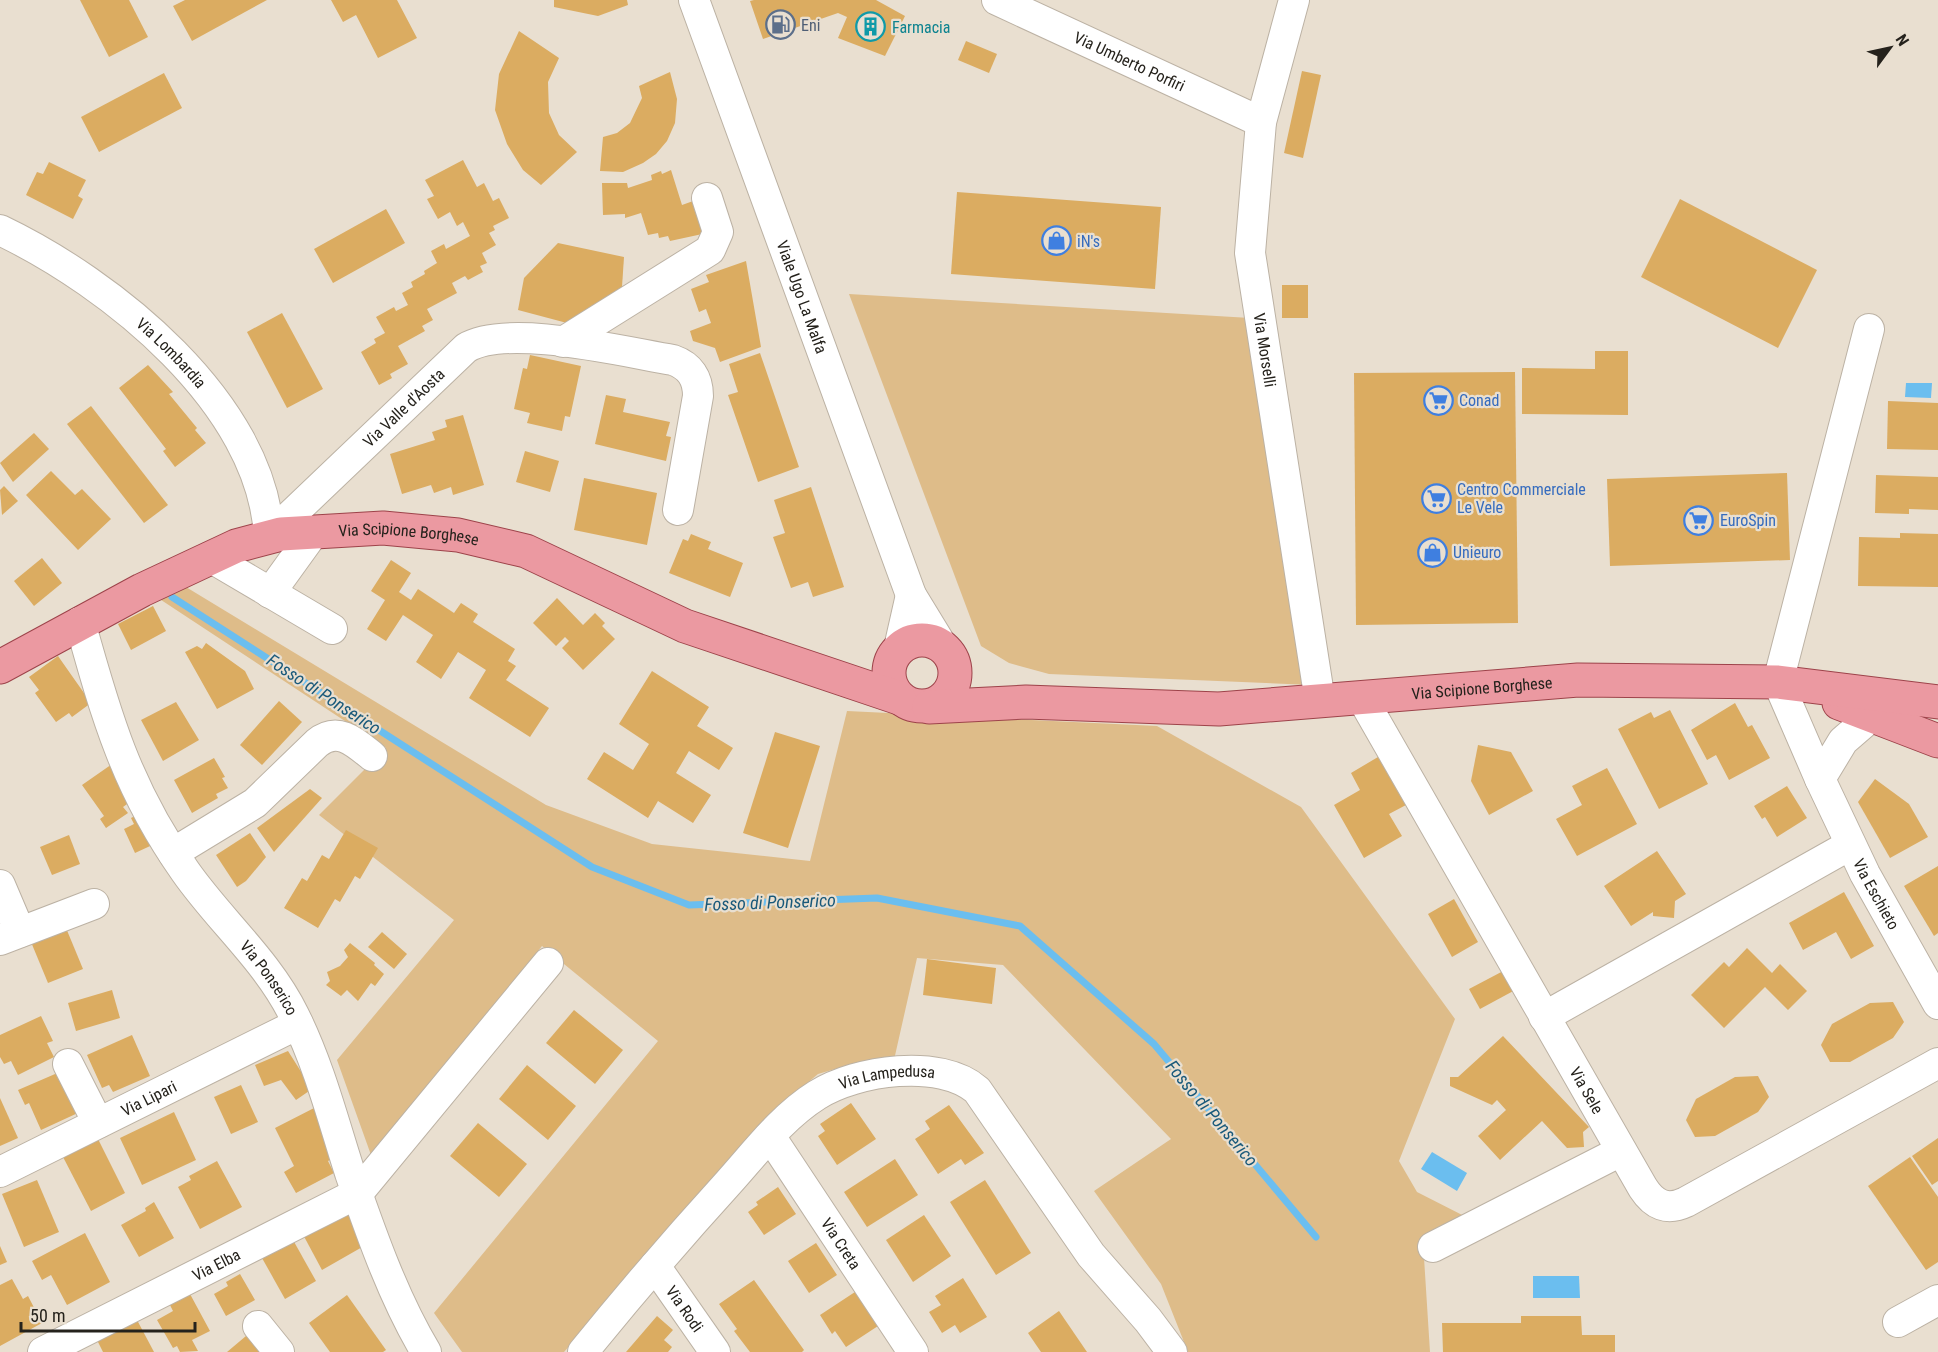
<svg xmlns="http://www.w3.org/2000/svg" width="1938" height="1352" font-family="'Roboto Condensed',sans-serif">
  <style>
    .green { fill: #debc89 }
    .water { fill: #6bbeef }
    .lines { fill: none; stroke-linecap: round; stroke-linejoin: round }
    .stream { stroke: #6bbeef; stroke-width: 7 }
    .building { fill: #dbac61 }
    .minor-casing { stroke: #bcb2a4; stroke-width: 32 }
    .major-casing { stroke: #9d434a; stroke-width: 35 }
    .minor { stroke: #fff; stroke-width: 30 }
    .major { stroke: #eb99a1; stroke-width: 33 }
    .labels { text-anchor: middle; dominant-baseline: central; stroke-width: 4.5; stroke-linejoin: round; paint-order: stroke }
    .service-label { font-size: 16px; fill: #4e5e75; stroke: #e9dfd0; text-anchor: start }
    .culture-label { font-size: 16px; fill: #0d838f; stroke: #e9dfd0; text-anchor: start }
    .street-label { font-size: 16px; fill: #25221c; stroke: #e9dfd0 }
    .shop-label { font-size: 16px; fill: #366cbe; stroke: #e9dfd0; text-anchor: start }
    .water-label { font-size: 18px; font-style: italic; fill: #19597a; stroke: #e9dfd0 }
  </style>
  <rect width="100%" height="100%" fill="#e9dfd0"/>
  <g class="green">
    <polygon points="849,294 1250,318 1312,685 1049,674 1009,663 981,646"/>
    <polygon points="181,584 546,805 652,844 810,861 847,711 1157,726 1301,807 1455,1019 1399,1161 1417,1192 1474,1221 1423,1242 1430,1352 1188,1352 1161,1284 1094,1191 1171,1139 1003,965 917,958 894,1060 859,1062 818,1074 780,1106 564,1352 462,1352 434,1313 658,1041 542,946 371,1155 337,1060 454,920 319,815 386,748 152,594"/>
  </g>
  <g class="water">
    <polygon points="1906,383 1932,383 1931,398 1905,397"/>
    <polygon points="1432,1152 1467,1173 1457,1191 1421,1169"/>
    <polygon points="1533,1276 1579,1276 1580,1298 1533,1298"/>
  </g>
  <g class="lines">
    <polyline class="stream" points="172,597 592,867 689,905 877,898 1020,926 1154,1044 1316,1237"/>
  </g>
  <g class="building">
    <polygon points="80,0 129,0 148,37 109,57"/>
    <polygon points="185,0 267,0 192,41 173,6"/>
    <polygon points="331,0 397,0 417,38 378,58 356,15 343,22"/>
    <polygon points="554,0 627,0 628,5 598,16 554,7"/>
    <polygon points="754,0 876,0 905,16 885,56 838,38 847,17 838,13 763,39 750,1"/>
    <polygon points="519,31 559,58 548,82 549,113 559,135 577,152 541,185 523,170 507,144 495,110 499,74"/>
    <polygon points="966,41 997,54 989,73 958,60"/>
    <polygon points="1302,71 1321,75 1303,158 1284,153"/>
    <polygon points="670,72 677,99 675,123 667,141 656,154 643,163 623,172 600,171 603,137 617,133 630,123 642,98 639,86"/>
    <polygon points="164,73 182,108 99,152 81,117"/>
    <polygon points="463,160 477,187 484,183 493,201 499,198 509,218 493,226 495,230 489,233 496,245 482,253 487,263 480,266 483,272 468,280 465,276 452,283 457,293 427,309 433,320 422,326 425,331 398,346 408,364 390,374 392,378 379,385 361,352 376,343 374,339 385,333 376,317 394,307 396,311 408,305 402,293 413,287 411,282 425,274 424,271 437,263 431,251 444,244 446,249 470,236 463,222 457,226 450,212 438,219 427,199 434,196 425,180"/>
    <polygon points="49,162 86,180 78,196 83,199 73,219 26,195 37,172 43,174"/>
    <polygon points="671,170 682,205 696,200 707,233 670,241 668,236 659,238 658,233 648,235 641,213 625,218 625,214 603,215 602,183 627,183 628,188 652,180 651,175 661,171 662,174"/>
    <polygon points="957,192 1161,207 1155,289 951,274"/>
    <polygon points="1680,199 1817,270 1778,348 1641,277"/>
    <polygon points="386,209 405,243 333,283 314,249"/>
    <polygon points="558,243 624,257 622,287 567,323 518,310 524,278"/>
    <polygon points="746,261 761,347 720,362 715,348 693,341 690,331 711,323 706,309 699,312 691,289 709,282 706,275"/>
    <rect x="1282" y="285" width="26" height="33"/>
    <polygon points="282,313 323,389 287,408 247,332"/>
    <polygon points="1595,351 1628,351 1628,415 1522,414 1522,368 1595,369"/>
    <polygon points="760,353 799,467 758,482 728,395 738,392 729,364"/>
    <polygon points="530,355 581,366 570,417 565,416 562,431 527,423 530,413 514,409 523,368 527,369"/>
    <polygon points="148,365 173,392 169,394 197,428 195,430 206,443 175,467 163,451 166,449 119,388"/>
    <polygon points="1515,372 1518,623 1356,625 1354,373"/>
    <polygon points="606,395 626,399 623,412 670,422 666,436 671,437 666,461 595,444"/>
    <polygon points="1888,401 1938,403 1938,450 1887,449"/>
    <polygon points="91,406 168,505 144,523 67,424"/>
    <polygon points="463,415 484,485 453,495 451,487 434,493 431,485 402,494 390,454 435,440 432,432 447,427 445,420"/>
    <polygon points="34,433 49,449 13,482 0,463"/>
    <polygon points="525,451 559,461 550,492 516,482"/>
    <polygon points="51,471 75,495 82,489 111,519 78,550 26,495"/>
    <polygon points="1787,473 1790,560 1610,566 1607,479"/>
    <polygon points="1876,475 1938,477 1938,510 1909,509 1909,514 1875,513"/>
    <polygon points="584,478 657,493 647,545 574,530"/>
    <polygon points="4,486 18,501 2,515 0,490"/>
    <polygon points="811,487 844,587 813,597 808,582 791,588 773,537 785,533 774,500"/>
    <polygon points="1900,533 1938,534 1938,587 1858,586 1859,537 1900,538"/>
    <polygon points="691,534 711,542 708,549 743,563 730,597 669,573 683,539 688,541"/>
    <polygon points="42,558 62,583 34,606 14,581"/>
    <polygon points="391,560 411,573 399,592 411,600 418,589 454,613 461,603 478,614 473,622 515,649 508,661 516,666 506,680 549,708 530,737 469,698 486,670 458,652 441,679 416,662 433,635 403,615 386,641 367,629 385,600 371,591"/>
    <polygon points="557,598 583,625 595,613 605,623 602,626 615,639 583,670 562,648 569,641 565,637 556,646 533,623"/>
    <polygon points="153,606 166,631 131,650 118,624"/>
    <polygon points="206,643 245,671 254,689 217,709 185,652 197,646 202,649"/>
    <polygon points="58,656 91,703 72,717 69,713 56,722 35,693 39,690 29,677"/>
    <polygon points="652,671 709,707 697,726 733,748 719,770 689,751 676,773 711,795 693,823 658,801 648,818 587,779 604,752 633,770 649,744 619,724"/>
    <polygon points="279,701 302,722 262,765 240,745"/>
    <polygon points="176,702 199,740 163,761 141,720"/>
    <polygon points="1735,703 1748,727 1752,725 1770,758 1729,780 1716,755 1707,760 1691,730"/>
    <polygon points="1670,710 1708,784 1659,809 1618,729 1651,712 1654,718"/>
    <polygon points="775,732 820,746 788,848 743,833"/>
    <polygon points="1478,745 1511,752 1533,791 1489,815 1471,781"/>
    <polygon points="1378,757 1406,805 1389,814 1402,836 1364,858 1334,805 1360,790 1351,773"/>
    <polygon points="214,758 225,777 222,778 228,788 216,794 218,798 192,813 174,780"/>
    <polygon points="115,762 138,796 123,807 128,813 106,828 100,819 104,816 82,785"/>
    <polygon points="1607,768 1637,824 1577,856 1556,819 1582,805 1572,786"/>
    <polygon points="1875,779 1909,804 1928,837 1890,858 1858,802"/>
    <polygon points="1787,786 1807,818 1777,837 1765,817 1762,819 1754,806"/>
    <polygon points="310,789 322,798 274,852 257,828"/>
    <polygon points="147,810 161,841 135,853 124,829 134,824 131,818"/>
    <polygon points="346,830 378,848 360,879 355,876 340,902 335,899 318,928 284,908 302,878 307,881 322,855 329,859"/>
    <polygon points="250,833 266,857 246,881 237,887 216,855"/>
    <polygon points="69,835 80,864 52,875 40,847"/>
    <polygon points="1657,851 1686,894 1675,901 1674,918 1653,916 1653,912 1631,926 1604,886"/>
    <polygon points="1938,866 1938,933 1934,936 1904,886"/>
    <polygon points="1844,892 1874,946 1851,959 1836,932 1803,950 1789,923"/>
    <polygon points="1454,899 1478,942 1452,957 1428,914"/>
    <polygon points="66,928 83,969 48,983 31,942"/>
    <polygon points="382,932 407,954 394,969 368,947"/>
    <polygon points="350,943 375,963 374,965 384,974 375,986 371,983 358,1001 347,990 341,996 326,985 330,981 327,972 340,966 348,957 344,950"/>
    <polygon points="1747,948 1772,973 1780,964 1807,991 1788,1010 1765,987 1724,1028 1691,995 1724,962 1729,967"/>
    <polygon points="927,959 996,968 992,1004 923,995"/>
    <polygon points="1507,969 1517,989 1480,1009 1469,989"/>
    <polygon points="112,990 120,1018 76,1031 68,1003"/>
    <polygon points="1893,1002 1904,1022 1893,1038 1850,1062 1830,1062 1821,1045 1832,1024 1870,1003"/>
    <polygon points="574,1010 623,1050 595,1084 546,1043"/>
    <polygon points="41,1016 53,1041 47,1043 54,1057 18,1075 11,1061 4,1064 0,1057 0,1035"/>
    <polygon points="132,1035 150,1076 113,1092 109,1085 102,1088 87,1055"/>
    <polygon points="1503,1036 1589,1127 1583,1132 1584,1147 1567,1148 1542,1121 1500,1160 1478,1136 1506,1110 1497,1100 1492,1105 1450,1086 1450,1077 1458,1077"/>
    <polygon points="288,1051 312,1089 296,1100 281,1080 264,1086 255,1065"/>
    <polygon points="527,1065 576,1106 548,1140 499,1099"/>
    <polygon points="62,1071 80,1112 41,1130 29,1103 25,1105 18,1090"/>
    <polygon points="1758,1076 1769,1097 1758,1112 1715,1136 1695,1137 1686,1120 1696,1099 1735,1077"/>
    <polygon points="241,1085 258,1122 231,1134 214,1097"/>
    <polygon points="0,1098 18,1138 0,1146"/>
    <polygon points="851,1103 876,1139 837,1165 818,1136 825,1131 820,1124"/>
    <polygon points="949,1105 984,1153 965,1165 961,1159 938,1174 915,1139 930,1129 925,1121"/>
    <polygon points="318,1106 332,1133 323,1138 334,1158 328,1161 334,1173 296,1193 284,1172 294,1166 275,1128"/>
    <polygon points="174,1112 196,1160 142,1185 120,1138"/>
    <polygon points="478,1123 527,1164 499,1197 450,1156"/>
    <polygon points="97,1137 125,1193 91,1211 62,1155"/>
    <polygon points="1938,1138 1938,1181 1932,1185 1912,1156"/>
    <polygon points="1910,1157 1938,1197 1938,1262 1926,1270 1868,1186"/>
    <polygon points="895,1159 918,1195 867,1227 844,1192"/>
    <polygon points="217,1161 242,1207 200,1229 178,1187 191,1180 189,1176"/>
    <polygon points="37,1180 59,1232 24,1247 2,1194"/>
    <polygon points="985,1180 1031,1253 996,1275 950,1202"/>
    <polygon points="778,1187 796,1214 764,1235 748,1212 758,1205 756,1202"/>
    <polygon points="154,1202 174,1238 139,1257 121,1225 146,1211 145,1208"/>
    <polygon points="351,1203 364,1246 322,1270 300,1229"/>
    <polygon points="924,1215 951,1256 913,1282 886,1240"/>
    <polygon points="85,1233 110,1282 67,1305 51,1275 42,1280 32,1261"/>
    <polygon points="293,1240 316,1281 285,1299 262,1258"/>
    <polygon points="816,1243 837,1275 809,1293 788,1261"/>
    <polygon points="0,1246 7,1262 0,1265"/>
    <polygon points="240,1274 255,1300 226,1316 214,1294 228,1286 226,1282"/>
    <polygon points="963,1278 987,1317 960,1333 955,1325 942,1333 929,1312 941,1305 935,1296"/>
    <polygon points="12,1279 23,1299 28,1296 42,1323 0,1346 0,1285"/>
    <polygon points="754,1280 804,1350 802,1352 750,1352 734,1331 737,1329 719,1304"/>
    <polygon points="855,1292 878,1326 846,1347 835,1331 832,1334 820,1315"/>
    <polygon points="190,1294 210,1331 192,1340 198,1351 180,1352 177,1346 173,1348 157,1320 173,1311 170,1305"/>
    <polygon points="347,1295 386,1350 383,1352 330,1352 309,1323"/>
    <polygon points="1059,1311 1087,1352 1041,1352 1028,1333"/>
    <polygon points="657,1316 673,1330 664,1340 672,1347 668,1352 626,1352"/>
    <polygon points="1521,1316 1581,1316 1582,1335 1615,1335 1615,1352 1443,1352 1442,1323 1521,1323"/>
    <polygon points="137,1320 154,1352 103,1352 97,1340"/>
    <polygon points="246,1336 260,1352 227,1352"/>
  </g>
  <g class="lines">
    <defs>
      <g id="minor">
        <path id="s1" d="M694 0 911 595 944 649"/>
        <path id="s2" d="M997 0 1261 122"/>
        <path id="s3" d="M1294 0 1261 122 1250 253 1320 701"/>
        <path id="s4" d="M0 230C111 283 262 403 269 536"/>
        <polyline points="1869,329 1778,682 1820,779 1843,741 1873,715"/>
        <polyline points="563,342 710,250 718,232 707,198"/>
        <path id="s5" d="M269 536 466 348C507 323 624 352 673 360 690 366 698 378 698 396L678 510"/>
        <polyline points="210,557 332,629"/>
        <polyline points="270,593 314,532"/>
        <path id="s6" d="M80 622C106 716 127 789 185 871 219 920 267 960 294 1015 319 1065 333 1120 350 1173 371 1233 393 1297 426 1352"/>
        <polyline points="899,648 911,595"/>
        <path id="s7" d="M1362 698 1643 1188C1654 1205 1667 1211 1686 1202L1938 1063"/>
        <path id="s8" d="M1820 779 1865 874 1938 1004"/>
        <path d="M173 853 255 803 317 743C338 726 355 742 372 756"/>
        <polyline points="0,885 20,932"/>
        <polyline points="0,940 94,904"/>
        <polyline points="1544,1017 1850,845"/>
        <polyline points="68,1064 98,1123"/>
        <path id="s9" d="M770 1136 913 1352"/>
        <path id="s10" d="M0 1172 298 1024"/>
        <polyline points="1433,1247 1621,1151"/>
        <path id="s11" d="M655 1266 715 1352"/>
        <polyline points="1898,1322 1938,1300"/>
        <polyline points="258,1326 279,1352"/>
        <path id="s12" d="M43 1352 358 1193 548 963"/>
        <path id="s13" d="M583 1352C630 1294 679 1237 729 1182 756 1152 782 1117 817 1095 857 1070 940 1058 977 1090L1091 1255 1148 1320 1172 1352"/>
      </g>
      <g id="major">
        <circle cx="922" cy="673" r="33"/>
        <path id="s14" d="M0 667 142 590 236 546 281 534 383 528 458 535 526 551 685 626 899 698"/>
        <polyline points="1839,703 1938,741"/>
        <path id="s15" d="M929 707 1026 702 1219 709 1578 680 1778 682 1938 702"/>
      </g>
    </defs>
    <use href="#minor" class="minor-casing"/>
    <use href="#major" class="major-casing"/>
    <use href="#minor" class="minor"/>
    <use href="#major" class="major"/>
  </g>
  <defs>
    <symbol id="fuel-ring" viewBox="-11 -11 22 22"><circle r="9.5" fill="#e9dfd0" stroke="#5c6f8a" stroke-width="1.5"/><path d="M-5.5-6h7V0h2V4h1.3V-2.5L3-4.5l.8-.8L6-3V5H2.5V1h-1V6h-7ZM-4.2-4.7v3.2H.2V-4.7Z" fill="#5c6f8a"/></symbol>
    <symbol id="building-ring" viewBox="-11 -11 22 22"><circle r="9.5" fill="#e9dfd0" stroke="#0f9aa8" stroke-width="1.5"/><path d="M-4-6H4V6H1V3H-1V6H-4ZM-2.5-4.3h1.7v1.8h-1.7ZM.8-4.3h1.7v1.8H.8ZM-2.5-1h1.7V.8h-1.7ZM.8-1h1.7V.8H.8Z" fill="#0f9aa8"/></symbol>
    <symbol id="shop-ring" viewBox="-11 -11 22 22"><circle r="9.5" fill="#e9dfd0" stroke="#3f7fe0" stroke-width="1.5"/><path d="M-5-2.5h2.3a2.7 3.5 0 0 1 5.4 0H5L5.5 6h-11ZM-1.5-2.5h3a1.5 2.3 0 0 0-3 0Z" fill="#3f7fe0"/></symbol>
    <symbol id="supermarket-ring" viewBox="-11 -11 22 22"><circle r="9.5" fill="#e9dfd0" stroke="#3f7fe0" stroke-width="1.5"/><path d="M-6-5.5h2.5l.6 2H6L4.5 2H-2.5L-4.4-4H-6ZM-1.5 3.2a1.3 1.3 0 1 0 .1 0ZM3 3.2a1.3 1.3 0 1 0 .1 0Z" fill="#3f7fe0"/></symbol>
  </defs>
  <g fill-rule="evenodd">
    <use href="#fuel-ring" x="764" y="8" width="33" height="33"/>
    <use href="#building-ring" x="854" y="10" width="33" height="33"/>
    <use href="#shop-ring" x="1040" y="224" width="33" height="33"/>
    <use href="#supermarket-ring" x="1422" y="384" width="33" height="33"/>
    <use href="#supermarket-ring" x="1420" y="482" width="33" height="33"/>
    <use href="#supermarket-ring" x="1682" y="504" width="33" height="33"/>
    <use href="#shop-ring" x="1416" y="536" width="33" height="33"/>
  </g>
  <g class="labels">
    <g class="service-label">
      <text x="801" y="25">Eni</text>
    </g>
    <g class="culture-label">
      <text x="892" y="27">Farmacia</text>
    </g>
    <g class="street-label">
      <text stroke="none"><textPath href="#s2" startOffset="146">Via Umberto Porfiri</textPath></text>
      <text stroke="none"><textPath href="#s1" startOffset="316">Viale Ugo La Malfa</textPath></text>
      <text stroke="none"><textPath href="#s3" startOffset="356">Via Morselli</textPath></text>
      <text stroke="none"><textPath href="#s4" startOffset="212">Via Lombardia</textPath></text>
      <text stroke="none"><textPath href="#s5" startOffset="186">Via Valle d'Aosta</textPath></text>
      <text stroke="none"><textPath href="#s14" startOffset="440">Via Scipione Borghese</textPath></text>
      <text stroke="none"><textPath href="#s15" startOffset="554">Via Scipione Borghese</textPath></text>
      <text stroke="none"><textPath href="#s8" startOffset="128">Via Eschieto</textPath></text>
      <text stroke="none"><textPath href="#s6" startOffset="408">Via Ponserico</textPath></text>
      <text stroke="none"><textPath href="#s13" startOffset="422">Via Lampedusa</textPath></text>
      <text stroke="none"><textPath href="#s7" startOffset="452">Via Sele</textPath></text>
      <text stroke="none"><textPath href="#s10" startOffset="166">Via Lipari</textPath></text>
      <text stroke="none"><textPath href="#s9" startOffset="129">Via Creta</textPath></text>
      <text stroke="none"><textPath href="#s12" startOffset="194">Via Elba</textPath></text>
      <text stroke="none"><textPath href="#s11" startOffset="52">Via Rodi</textPath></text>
    </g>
    <g class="shop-label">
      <text x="1077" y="241">iN's</text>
      <text x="1459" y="400">Conad</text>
      <text x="1457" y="489">Centro Commerciale<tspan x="1457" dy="18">Le Vele</tspan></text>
      <text x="1720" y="520">EuroSpin</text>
      <text x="1453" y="552">Unieuro</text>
    </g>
    <g class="water-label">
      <text transform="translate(324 694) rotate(33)">Fosso di Ponserico</text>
      <text transform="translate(770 902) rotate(-2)">Fosso di Ponserico</text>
      <text transform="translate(1212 1113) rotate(50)">Fosso di Ponserico</text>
    </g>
  </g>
  <g transform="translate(1890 48) rotate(57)" stroke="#e9dfd0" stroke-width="4.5" paint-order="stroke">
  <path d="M0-4.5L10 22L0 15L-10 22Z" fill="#25221c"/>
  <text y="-9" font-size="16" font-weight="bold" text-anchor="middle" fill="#25221c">N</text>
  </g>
  <path d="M21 1322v9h174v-9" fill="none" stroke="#25221c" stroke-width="3"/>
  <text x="30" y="1322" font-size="18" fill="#25221c" stroke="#e9dfd0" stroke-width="4.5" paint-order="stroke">50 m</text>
</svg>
